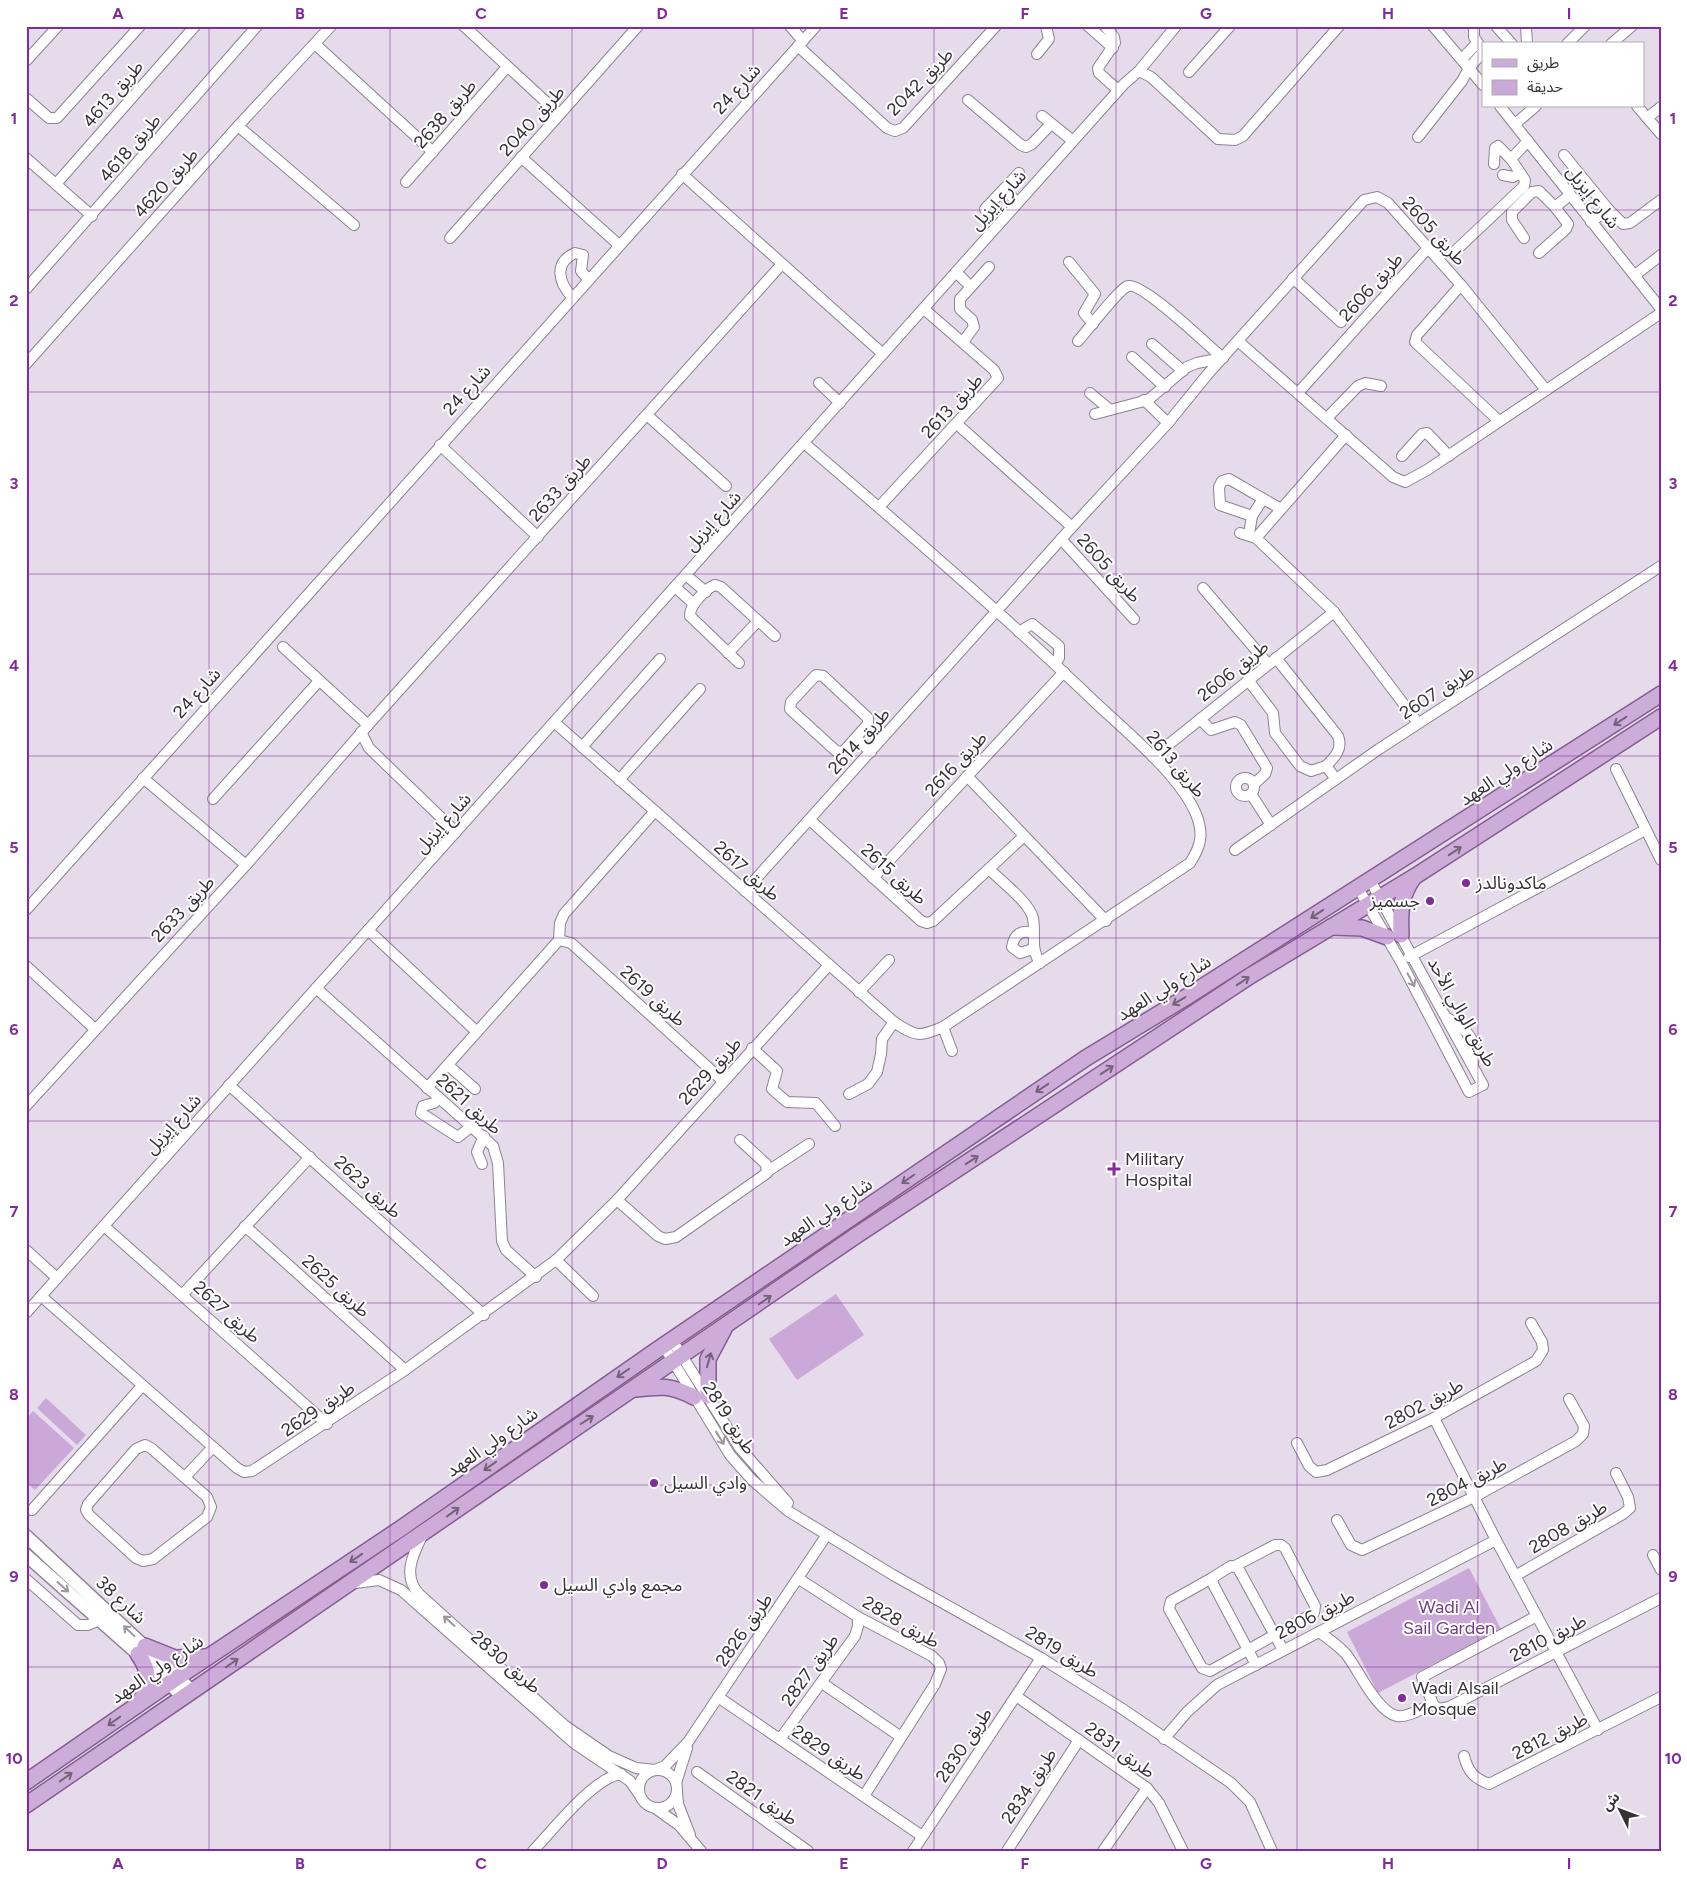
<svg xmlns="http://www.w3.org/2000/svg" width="1687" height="1877" font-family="Figtree,'Noto Sans Arabic',sans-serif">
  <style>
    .green { fill: #caa8d7 }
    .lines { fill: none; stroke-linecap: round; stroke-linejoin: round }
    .minor-casing { stroke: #8c8290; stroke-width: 12 }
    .tertiary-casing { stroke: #8c8290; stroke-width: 15 }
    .primary-casing { stroke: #835e91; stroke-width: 18 }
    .minor { stroke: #fff; stroke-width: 10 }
    .tertiary { stroke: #fff; stroke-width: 12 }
    .primary { stroke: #ceacda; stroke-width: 15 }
    .oneway { stroke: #736379 }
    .oneway2 { stroke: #9a989c }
    .grid { fill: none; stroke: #802c9b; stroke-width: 1; stroke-opacity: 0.55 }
    .poi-dot { fill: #802c9b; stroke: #fff; stroke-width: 2 }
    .labels { text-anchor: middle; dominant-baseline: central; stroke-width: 4; stroke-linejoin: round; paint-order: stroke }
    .street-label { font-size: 18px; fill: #363238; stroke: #fff }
    .poi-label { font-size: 18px; fill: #363238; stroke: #fff; text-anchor: start }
    .park-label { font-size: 18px; fill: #743b88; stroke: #fff }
    .neatline { fill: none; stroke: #802c9b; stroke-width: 2 }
    .grid-label { font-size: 16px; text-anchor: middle; font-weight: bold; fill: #802c9b }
  </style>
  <rect width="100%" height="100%" fill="#e6dbea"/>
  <g class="green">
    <polygon points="836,1294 864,1335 797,1380 769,1339"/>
    <polygon points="46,1398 86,1435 77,1445 37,1408"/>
    <polygon points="33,1411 74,1448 35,1490 26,1482 26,1419"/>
    <polygon points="1469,1568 1501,1629 1378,1693 1347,1632"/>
  </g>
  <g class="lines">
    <defs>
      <g id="minor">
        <polyline points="464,26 559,114"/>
        <polyline points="790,26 803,41"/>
        <polyline points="1088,26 1113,48"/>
        <polyline points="1105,26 1114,37 1115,43 1098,68 1099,73 1118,90"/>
        <polyline points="1433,26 1483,85"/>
        <polyline points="1474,26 1474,37 1483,51"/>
        <polyline points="1496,26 1512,44"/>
        <polyline points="1526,26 1527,44"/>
        <polyline points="315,44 433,152"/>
        <polyline points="1567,44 1585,26"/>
        <polyline points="1611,44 1632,26"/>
        <polyline points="798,46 887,128 895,131 903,128 996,26"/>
        <polyline points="1037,54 1049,39 1046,26"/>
        <polyline points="1462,59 1477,43"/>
        <polyline points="26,61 58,26"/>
        <polyline points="1139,71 1151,77 1218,139 1235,140 1243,136 1339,26"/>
        <polyline points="1189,72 1230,26"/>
        <polyline points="26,98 49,118 57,118 140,26"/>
        <polyline points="968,100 1021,145 1026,147 1032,144 1051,124"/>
        <polyline points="1500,106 1661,309"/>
        <polyline points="1637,106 1661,134"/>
        <polyline points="1042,116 1073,141"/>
        <polyline points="1647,118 1661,107"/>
        <polyline points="1515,124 1536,106"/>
        <polyline points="238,126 354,225"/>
        <polyline points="1418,137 1462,81 1469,68 1483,52"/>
        <polyline points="1564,155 1608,209 1623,224 1630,223 1661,200"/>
        <polyline points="521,157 619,245"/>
        <polyline points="26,158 92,216"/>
        <polyline points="1494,164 1495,148 1498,146 1511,159 1528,141"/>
        <polyline points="682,174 883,354"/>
        <polyline points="1503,175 1513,177 1520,173"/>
        <polyline points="406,182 507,67"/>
        <polyline points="56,184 195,26"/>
        <polyline points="1004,189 1019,173"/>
        <polyline points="985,209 1004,189 1018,203"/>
        <polyline points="1591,222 1608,209"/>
        <polyline points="450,238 638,26"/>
        <polyline points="1524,238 1512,220 1512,212 1532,192 1539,191 1555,207 1570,195"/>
        <polyline points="1539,253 1566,229 1568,224 1555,207"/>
        <polyline points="1452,254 1524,186 1525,180 1511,159"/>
        <polyline points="1069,262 1095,294 1084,313 1093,324"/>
        <polyline points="956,272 971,287"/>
        <polyline points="1635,275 1661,255"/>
        <polyline points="1293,278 1341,322"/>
        <polyline points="1461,285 1417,335 1415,342 1499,421"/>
        <polyline points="26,289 257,26"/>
        <path d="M572 297C559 283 553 263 575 253L583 255 581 271 588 279"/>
        <path d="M1078 341C1087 331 1119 289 1128 286 1143 282 1208 346 1223 358"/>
        <polyline points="1238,341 1393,477 1405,482 1427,470 1661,313"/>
        <polyline points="963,342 974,327 972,320 960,309 960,299 989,267"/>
        <polyline points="1152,344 1183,371"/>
        <polyline points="1132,357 1165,387"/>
        <polyline points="26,364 238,126 331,26"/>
        <polyline points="819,383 840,403"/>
        <polyline points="1090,393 1109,409"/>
        <polyline points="1298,393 1428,248"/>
        <polyline points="1144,400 1168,423"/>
        <polyline points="1095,414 1148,400 1187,367 1197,363 1223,358"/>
        <polyline points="647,415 726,486"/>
        <polyline points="1327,418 1358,386 1365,383 1381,386"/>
        <polyline points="957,424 1072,527"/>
        <polyline points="440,445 538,537"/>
        <polyline points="1402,456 1422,434 1427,433 1449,456"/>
        <polyline points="879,507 998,378 994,370 924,309"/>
        <polyline points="1252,516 1220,505 1219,487 1222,481 1229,479 1281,509"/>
        <polyline points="1240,533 1256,538 1334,612 1418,723"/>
        <polyline points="1249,534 1252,516 1263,499"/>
        <polyline points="1256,538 1346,435"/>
        <polyline points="1061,539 1134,619"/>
        <polyline points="686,575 706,592"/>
        <polyline points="675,587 694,604"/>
        <polyline points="1203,588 1268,664"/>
        <polyline points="1019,632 1032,624 1059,646 1059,658 1055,664"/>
        <polyline points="283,647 368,725"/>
        <polyline points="728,653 758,621"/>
        <path d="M1276 658 1338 736C1343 749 1335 757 1326 766L1336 779"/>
        <path d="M739 663 690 616C689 606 706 588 715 585L721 587 775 636"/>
        <polygon points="816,675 823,676 868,718 868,724 843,752 836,751 790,709 791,702"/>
        <polyline points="1248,680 1273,713 1275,733 1300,766 1311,771 1326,766"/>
        <polyline points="1200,719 1211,730 1235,722 1241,725 1267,768 1265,774 1254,784"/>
        <path d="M554 722 894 1022C916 1037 919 1037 943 1027L1190 863C1201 846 1204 834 1196 814 1180 776 1128 733 1098 705 1003 614 903 528 804 443"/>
        <polyline points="361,732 369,748 456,832"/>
        <polyline points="856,738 871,752"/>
        <polyline points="582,747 660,659"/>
        <polyline points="1153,757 1334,612"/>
        <polyline points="1616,769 1661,860"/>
        <polyline points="967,776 1106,921"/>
        <circle cx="1245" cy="787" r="9"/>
        <polyline points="143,778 246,865"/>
        <polyline points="619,780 700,689"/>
        <polyline points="1251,794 1271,825"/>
        <polyline points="213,799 319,681"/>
        <polyline points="810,820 921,921 927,923 933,921 1024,836"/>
        <polyline points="1235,850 1379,749 1661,566"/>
        <path d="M989 869C1001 881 1029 902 1033 918 1036 935 1030 948 1040 963"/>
        <polyline points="873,878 1064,672"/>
        <polyline points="1358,888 1401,962 1469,1092 1483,1085 1370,880"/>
        <polyline points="745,891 1072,527 1168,423 1207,375 1364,200 1377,197 1388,203 1461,285 1546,390"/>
        <polyline points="26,910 816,26"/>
        <polyline points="368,930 477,1032"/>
        <path d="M1033 933C1021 929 1014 935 1012 947L1020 953 1033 949"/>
        <polyline points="559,940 560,923 564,914 655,811"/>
        <polyline points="1409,957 1645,830"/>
        <polyline points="26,966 95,1029"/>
        <polyline points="316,988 493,1146 498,1163 502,1241 506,1250 536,1277"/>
        <polyline points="859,992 889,960"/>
        <path d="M1449 1019C1468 1031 1478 1039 1473 1063"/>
        <polyline points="943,1027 952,1051"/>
        <polyline points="752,1048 777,1071 772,1089 787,1102 816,1103 835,1126"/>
        <polyline points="448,1065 475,1089"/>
        <polyline points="229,1085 484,1315"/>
        <polyline points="427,1088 559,940 571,943 723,1081"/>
        <polyline points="849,1094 868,1084 877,1072 881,1054 882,1039 894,1022"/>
        <polyline points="439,1098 434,1103 423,1106 421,1113 458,1137 472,1126"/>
        <polyline points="26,1106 246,865 368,725 782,264"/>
        <polyline points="482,1164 477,1152 484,1136"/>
        <polyline points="768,1171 809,1144"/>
        <polyline points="617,1200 658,1236 665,1239 676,1237 767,1173 766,1164 740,1140"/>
        <polyline points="104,1226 327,1424"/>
        <polyline points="245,1226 405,1370"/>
        <polyline points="26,1250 57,1278"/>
        <polyline points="556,1260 593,1296"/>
        <polyline points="183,1294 310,1157"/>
        <polyline points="41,1296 237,1468 244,1472 252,1471 405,1370 556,1260 617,1200 829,965"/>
        <polyline points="26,1313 1124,84 1139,71 1176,26"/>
        <polyline points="672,1340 740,1448 788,1503"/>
        <polyline points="663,1345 730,1455 752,1480 788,1511 893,1575 1041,1658 1121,1708 1231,1783 1250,1802 1272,1851"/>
        <polyline points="1434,1418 1496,1540 1598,1730"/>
        <polyline points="1297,1443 1309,1466 1316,1472 1327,1470 1434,1418 1536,1361 1543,1350 1542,1342 1531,1323"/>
        <polygon points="145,1445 151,1448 207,1497 211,1507 207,1517 153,1559 143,1561 136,1558 89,1515 86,1510 88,1504 136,1449"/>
        <polyline points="185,1477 213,1447"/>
        <polyline points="32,1510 142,1386"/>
        <polyline points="1337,1520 1351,1545 1362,1550 1474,1497 1576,1441 1583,1434 1584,1426 1569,1399"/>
        <path d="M423 1534C413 1554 402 1576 419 1594L564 1725 609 1756 636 1768 655 1770 665 1766 688 1742 826 1536"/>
        <polyline points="1653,1555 1661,1570"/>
        <polyline points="1515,1576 1623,1514 1630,1508 1628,1497 1616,1473"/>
        <polyline points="1212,1578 1171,1601 1169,1609 1202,1668 1210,1671 1314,1613 1315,1606 1285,1548 1281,1545 1275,1545 1235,1566"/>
        <polyline points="26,1579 78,1625 88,1625 100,1620"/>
        <polyline points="799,1579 858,1617 932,1656 939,1663 941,1669 935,1684 864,1796"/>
        <polyline points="355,1583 379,1580 401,1590 574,1743 630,1781 639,1794"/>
        <polyline points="1537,1616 1422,1677 1433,1704 1438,1709 1449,1707 1661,1598"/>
        <path d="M1319 1632C1329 1639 1338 1645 1346 1654 1358 1669 1377 1712 1397 1716 1407 1718 1423 1708 1433 1704"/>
        <polyline points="1256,1665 1213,1584 1212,1578 1231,1566 1238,1568 1283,1650"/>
        <polyline points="822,1683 901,1737"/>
        <polyline points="1016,1696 1147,1788 1159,1803 1183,1851"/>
        <polyline points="718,1697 922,1836"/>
        <polyline points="780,1739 855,1636 858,1626 858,1617"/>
        <polyline points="1164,1739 1187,1712 1217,1685 1496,1540"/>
        <path d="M1464 1756C1468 1772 1474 1778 1489 1784L1661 1697"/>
        <circle cx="658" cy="1789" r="19"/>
        <polyline points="697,1772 808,1851"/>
        <polyline points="676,1783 687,1748"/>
        <polyline points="677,1792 678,1804 690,1835"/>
        <polyline points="655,1808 679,1825 701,1851"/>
        <path d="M533 1851C552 1831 594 1777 621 1774"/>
        <polyline points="913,1851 1041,1658"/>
        <polyline points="1007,1851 1079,1740"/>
        <polyline points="1103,1851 1147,1788"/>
      </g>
      <g id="tertiary">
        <polyline points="26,1536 192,1691"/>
        <polyline points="26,1555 138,1654 183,1697"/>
      </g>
      <g id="primary">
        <polyline points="1331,927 1362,928 1387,937"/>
        <path d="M1401 935C1400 912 1400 896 1414 877"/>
        <path d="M636 1389C661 1386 671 1385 694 1397"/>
        <polyline points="708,1396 708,1359 724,1329"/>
        <polyline points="145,1646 175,1658 205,1657"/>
        <path d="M138 1703C151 1688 150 1670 138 1654"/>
        <polyline points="26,1782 178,1677 400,1529 657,1350 1086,1058 1188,996 1661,694"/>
        <polyline points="26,1805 857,1235 1250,976 1414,877 1661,717"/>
      </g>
    </defs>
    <use href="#minor" class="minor-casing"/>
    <use href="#tertiary" class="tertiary-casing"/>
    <use href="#primary" class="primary-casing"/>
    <use href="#minor" class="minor"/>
    <use href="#tertiary" class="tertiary"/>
    <use href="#primary" class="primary"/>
  </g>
  <defs><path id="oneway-shaft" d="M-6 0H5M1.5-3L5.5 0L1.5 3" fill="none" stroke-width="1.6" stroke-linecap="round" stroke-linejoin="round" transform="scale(1.25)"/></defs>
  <g class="oneway">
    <use href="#oneway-shaft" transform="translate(1620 721) rotate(146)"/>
    <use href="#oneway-shaft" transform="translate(1455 851) rotate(-33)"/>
    <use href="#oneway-shaft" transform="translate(1317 914) rotate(147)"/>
    <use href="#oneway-shaft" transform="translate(1243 981) rotate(-34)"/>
    <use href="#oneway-shaft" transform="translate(1179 1001) rotate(149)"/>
    <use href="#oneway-shaft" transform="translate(1107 1070) rotate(-33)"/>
    <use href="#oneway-shaft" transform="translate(1042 1088) rotate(146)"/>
    <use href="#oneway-shaft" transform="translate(972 1160) rotate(-33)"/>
    <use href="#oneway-shaft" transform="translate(908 1179) rotate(145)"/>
    <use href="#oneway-shaft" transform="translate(765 1300) rotate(-35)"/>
    <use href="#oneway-shaft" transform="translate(709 1360) rotate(-74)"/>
    <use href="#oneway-shaft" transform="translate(623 1373) rotate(145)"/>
    <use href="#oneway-shaft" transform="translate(587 1420) rotate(-32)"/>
    <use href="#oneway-shaft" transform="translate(490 1466) rotate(145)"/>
    <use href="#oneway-shaft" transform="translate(453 1512) rotate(-36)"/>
    <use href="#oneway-shaft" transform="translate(356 1558) rotate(146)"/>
    <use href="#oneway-shaft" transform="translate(232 1663) rotate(-35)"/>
    <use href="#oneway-shaft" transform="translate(114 1721) rotate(145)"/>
    <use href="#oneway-shaft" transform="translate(66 1777) rotate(-36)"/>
  </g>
  <g class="oneway2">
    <use href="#oneway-shaft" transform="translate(1411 980) rotate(62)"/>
    <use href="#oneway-shaft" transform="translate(720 1438) rotate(58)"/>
    <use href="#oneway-shaft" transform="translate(63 1587) rotate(42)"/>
    <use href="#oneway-shaft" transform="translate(449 1621) rotate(-138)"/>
    <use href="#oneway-shaft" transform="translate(129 1631) rotate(-137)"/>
  </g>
  <path class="grid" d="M209 26V1851M390 26V1851M572 26V1851M753 26V1851M934 26V1851M1116 26V1851M1297 26V1851M1478 26V1851M26 210H1661M26 392H1661M26 574H1661M26 756H1661M26 938H1661M26 1121H1661M26 1303H1661M26 1485H1661M26 1667H1661"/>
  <g class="poi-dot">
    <circle cx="1466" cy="883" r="5"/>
    <circle cx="1430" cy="901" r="5"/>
    <path d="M1111.5 1161.5h5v5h5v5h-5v5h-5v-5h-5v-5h5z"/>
    <circle cx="654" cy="1483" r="5"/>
    <circle cx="544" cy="1585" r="5"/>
    <circle cx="1402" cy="1698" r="5"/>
  </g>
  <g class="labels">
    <g class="street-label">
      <text transform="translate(920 82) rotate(-46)">طريق 2042</text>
      <text transform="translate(737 89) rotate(-48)">شارع 24</text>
      <text transform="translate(113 94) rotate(-49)">طريق 4613</text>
      <text transform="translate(445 114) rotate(-49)">طريق 2638</text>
      <text transform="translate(532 121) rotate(-48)">طريق 2040</text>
      <text transform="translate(130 148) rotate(-49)">طريق 4618</text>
      <text transform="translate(166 183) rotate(-48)">طريق 4620</text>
      <text transform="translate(1593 197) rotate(52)">شارع إيزيل</text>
      <text transform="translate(998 200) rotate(-48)">شارع إيزيل</text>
      <text transform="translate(1434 231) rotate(48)">طريق 2605</text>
      <text transform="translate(1371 287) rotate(-48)">طريق 2606</text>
      <text transform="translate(467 390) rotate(-48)">شارع 24</text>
      <text transform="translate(952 406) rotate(-47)">طريق 2613</text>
      <text transform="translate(560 488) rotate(-48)">طريق 2633</text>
      <text transform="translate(713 521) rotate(-48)">شارع إيزيل</text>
      <text transform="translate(1109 568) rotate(48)">طريق 2605</text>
      <text transform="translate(1233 671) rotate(-39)">طريق 2606</text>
      <text transform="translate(1437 692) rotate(-33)">طريق 2607</text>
      <text transform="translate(197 693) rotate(-48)">شارع 24</text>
      <text transform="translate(859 741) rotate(-48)">طريق 2614</text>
      <text transform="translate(956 764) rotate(-47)">طريق 2616</text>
      <text transform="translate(1176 764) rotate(50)">طريق 2613</text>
      <text transform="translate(1506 772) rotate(-33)">شارع ولي العهد</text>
      <text transform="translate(443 823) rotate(-48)">شارع إيزيل</text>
      <text transform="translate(747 871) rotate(41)">طريق 2617</text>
      <text transform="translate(894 874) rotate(42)">طريق 2615</text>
      <text transform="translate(183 909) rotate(-47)">طريق 2633</text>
      <text transform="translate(1164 988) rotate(-32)">شارع ولي العهد</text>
      <text transform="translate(653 996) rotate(42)">طريق 2619</text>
      <text transform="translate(1462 1012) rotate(61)">طريق الوالي الأحد</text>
      <text transform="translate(710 1071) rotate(-48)">طريق 2629</text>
      <text transform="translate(469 1104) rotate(42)">طريق 2621</text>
      <text transform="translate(173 1124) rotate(-48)">شارع إيزيل</text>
      <text transform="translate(368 1187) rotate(42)">طريق 2623</text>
      <text transform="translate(826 1212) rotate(-34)">شارع ولي العهد</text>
      <text transform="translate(336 1286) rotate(42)">طريق 2625</text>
      <text transform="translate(227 1312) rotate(42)">طريق 2627</text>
      <text transform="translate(1424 1404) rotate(-28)">طريق 2802</text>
      <text transform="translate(318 1409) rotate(-34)">طريق 2629</text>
      <text transform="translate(729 1418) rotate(57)">طريق 2819</text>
      <text transform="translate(492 1442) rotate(-35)">شارع ولي العهد</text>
      <text transform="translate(1467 1482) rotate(-27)">طريق 2804</text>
      <text transform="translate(1568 1527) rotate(-30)">طريق 2808</text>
      <text transform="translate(121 1600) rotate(43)">شارع 38</text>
      <text transform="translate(1315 1615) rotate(-27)">طريق 2806</text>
      <text transform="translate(901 1622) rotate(30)">طريق 2828</text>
      <text transform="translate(744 1630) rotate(-55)">طريق 2826</text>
      <text transform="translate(1548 1638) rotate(-27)">طريق 2810</text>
      <text transform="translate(1062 1652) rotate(32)">طريق 2819</text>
      <text transform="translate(506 1662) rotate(41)">طريق 2830</text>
      <text transform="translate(157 1669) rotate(-34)">شارع ولي العهد</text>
      <text transform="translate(810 1670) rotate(-54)">طريق 2827</text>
      <text transform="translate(1550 1736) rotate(-27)">طريق 2812</text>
      <text transform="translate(964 1745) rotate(-56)">طريق 2830</text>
      <text transform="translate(1120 1750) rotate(36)">طريق 2831</text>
      <text transform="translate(829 1753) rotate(34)">طريق 2829</text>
      <text transform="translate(1029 1786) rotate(-57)">طريق 2834</text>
      <text transform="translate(762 1798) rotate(35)">طريق 2821</text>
    </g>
    <g class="poi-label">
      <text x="1476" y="883">ماكدونالدز</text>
      <text x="1420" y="901" text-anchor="end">جسميز</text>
      <text x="1125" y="1159">Military<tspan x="1125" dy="21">Hospital</tspan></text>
      <text x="664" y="1483">وادي السيل</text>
      <text x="554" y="1585">مجمع وادي السيل</text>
      <text x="1412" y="1688">Wadi Alsail<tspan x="1412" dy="21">Mosque</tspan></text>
    </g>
    <g class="park-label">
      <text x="1449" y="1607">Wadi Al<tspan x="1449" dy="21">Sail Garden</tspan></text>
    </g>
  </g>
  <rect width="1687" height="1877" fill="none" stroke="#ffffff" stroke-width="55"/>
  <rect x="1482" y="42" width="162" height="65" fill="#ffffff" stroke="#afadaf"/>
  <rect x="1492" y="59" width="25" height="8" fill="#ceacda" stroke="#afadaf"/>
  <text x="1527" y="68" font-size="15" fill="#363238">طريق</text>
  <rect x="1492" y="80" width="25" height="15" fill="#caa8d7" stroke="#afadaf"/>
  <text x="1527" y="92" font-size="15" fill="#363238">حديقة</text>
  <g transform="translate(1620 1810) rotate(312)" stroke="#ffffff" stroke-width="4" paint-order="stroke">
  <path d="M0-4L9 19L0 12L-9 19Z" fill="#363238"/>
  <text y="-8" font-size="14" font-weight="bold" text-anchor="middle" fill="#363238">ش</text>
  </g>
  <rect x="28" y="28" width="1632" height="1822" class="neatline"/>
  <g class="grid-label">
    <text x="118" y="19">A</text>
    <text x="300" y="19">B</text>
    <text x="481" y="19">C</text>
    <text x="662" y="19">D</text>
    <text x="844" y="19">E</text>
    <text x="1025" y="19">F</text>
    <text x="1206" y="19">G</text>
    <text x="1388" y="19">H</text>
    <text x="1569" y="19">I</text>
    <text x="14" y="124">1</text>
    <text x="1673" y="124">1</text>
    <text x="14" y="306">2</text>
    <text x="1673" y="306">2</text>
    <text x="14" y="489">3</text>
    <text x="1673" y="489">3</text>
    <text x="14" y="671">4</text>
    <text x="1673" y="671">4</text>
    <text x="14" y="853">5</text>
    <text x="1673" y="853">5</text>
    <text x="14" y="1035">6</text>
    <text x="1673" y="1035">6</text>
    <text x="14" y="1217">7</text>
    <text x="1673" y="1217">7</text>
    <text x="14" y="1400">8</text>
    <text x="1673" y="1400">8</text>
    <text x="14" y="1582">9</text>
    <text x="1673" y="1582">9</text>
    <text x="14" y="1764">10</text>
    <text x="1673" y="1764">10</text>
    <text x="118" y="1869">A</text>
    <text x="300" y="1869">B</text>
    <text x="481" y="1869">C</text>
    <text x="662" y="1869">D</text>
    <text x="844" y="1869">E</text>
    <text x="1025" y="1869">F</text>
    <text x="1206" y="1869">G</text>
    <text x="1388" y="1869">H</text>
    <text x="1569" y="1869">I</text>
  </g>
</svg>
